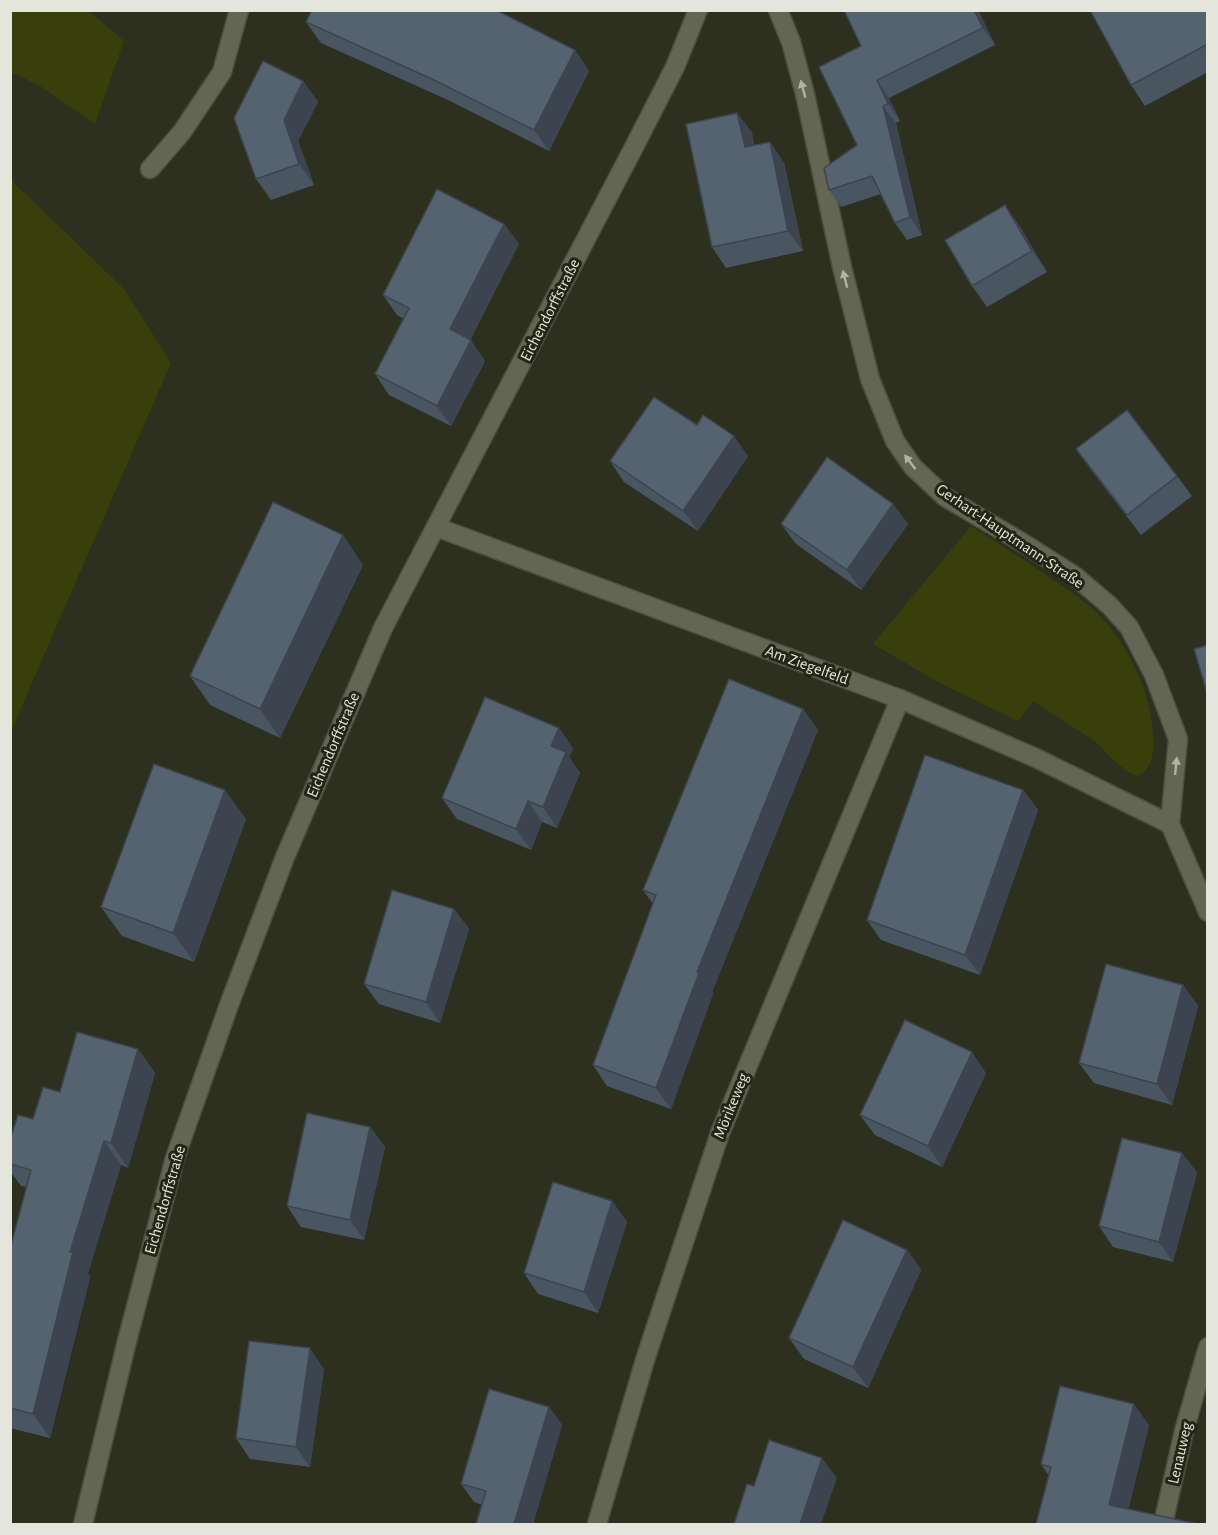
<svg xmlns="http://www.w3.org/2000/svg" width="1218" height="1535" font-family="'Alegreya Sans',sans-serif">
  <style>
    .green { fill: #393f0b }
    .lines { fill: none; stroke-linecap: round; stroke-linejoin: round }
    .minor-casing { stroke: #4b4d3f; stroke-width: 21 }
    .minor { stroke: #636653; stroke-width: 18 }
    .wall { fill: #495561 }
    .shaded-wall { fill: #3c454f }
    .building { fill: #556371; stroke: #3c454f; stroke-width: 1.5 }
    .oneway { fill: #b0b3a5 }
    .labels { text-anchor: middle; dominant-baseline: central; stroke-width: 6; stroke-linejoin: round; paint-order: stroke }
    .street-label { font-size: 16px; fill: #e4e6db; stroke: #232615 }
  </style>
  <rect width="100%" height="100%" fill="#2d2f1f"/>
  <g class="green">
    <polygon points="10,11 89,11 124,41 95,124 40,86 11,72"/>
    <polygon points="11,180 124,289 171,363 11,731"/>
    <path d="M971 526C1001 545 1030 564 1059 584 1071 593 1085 601 1095 611 1127 641 1152 693 1153 737 1154 753 1153 769 1137 776L1128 772 1114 761 1096 742 1033 701 1018 721 940 683 873 644Z"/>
  </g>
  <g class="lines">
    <defs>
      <g id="minor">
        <polyline points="778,10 791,42 805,94 842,267 870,379 895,441 913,467 945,497 1023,543 1075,576 1110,606 1129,627 1154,675 1178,739 1170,824 1208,912"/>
        <polyline points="150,169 182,132 222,72 239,10"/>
        <polyline points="436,527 900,699 1036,758 1170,824"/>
        <polyline points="83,1524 127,1341 175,1158 229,1005 285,857 383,628 634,147 675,67 698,10"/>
        <polyline points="597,1524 645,1360 720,1133 900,699"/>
        <polyline points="1163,1524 1184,1431 1208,1347"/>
      </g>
    </defs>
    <use href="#minor" class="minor-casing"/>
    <use href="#minor" class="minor"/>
  </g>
  <g class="wall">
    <polygon points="978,10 995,45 889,98 900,121 896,123 922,235 907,240 895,223 881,194 841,207 829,190 857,145 819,67"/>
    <polygon points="1208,10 1208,72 1145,106 1131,85"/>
    <polygon points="306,22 575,50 589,71 549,151 448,100 321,43"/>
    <polygon points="303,81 318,102 298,141 314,185 271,200 256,179"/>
    <polygon points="737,113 752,133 754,145 770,142 784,163 803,251 726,268 712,247"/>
    <polygon points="504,224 519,244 470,340 485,361 451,426 389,395 375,374 404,319 397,315 383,295"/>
    <polygon points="1019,225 1047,272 987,307 972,286"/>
    <polygon points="697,425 748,456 698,531 624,482 610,461"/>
    <polygon points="1076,449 1177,476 1192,496 1141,535 1091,470"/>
    <polygon points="893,504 908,524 861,590 796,544 781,524"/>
    <polygon points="363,565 280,738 210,705 190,676"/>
    <polygon points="803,709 818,730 712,992 713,994 671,1109 607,1086 593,1065 653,904 643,890"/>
    <polygon points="559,728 573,749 569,757 580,773 557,828 542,822 531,850 457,819 442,798"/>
    <polygon points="1023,790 1038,810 980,975 881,940 867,920"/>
    <polygon points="246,819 194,962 122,936 101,907"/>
    <polygon points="454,909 469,929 440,1023 379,1004 364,984"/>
    <polygon points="1183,985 1198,1006 1172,1105 1094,1083 1079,1063"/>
    <polygon points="138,1049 155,1073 128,1168 121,1165 88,1273 90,1277 50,1438 10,1428 10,1249 26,1187 21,1186 10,1171 10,1140 33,1119 60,1092"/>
    <polygon points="986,1073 942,1167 875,1135 860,1115"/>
    <polygon points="370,1127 385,1147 364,1240 301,1227 287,1206"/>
    <polygon points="1182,1153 1197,1173 1173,1262 1113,1247 1099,1226"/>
    <polygon points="612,1201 627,1222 598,1313 538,1294 524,1273"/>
    <polygon points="907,1250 921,1270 868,1388 804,1359 789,1338"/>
    <polygon points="324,1369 310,1467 250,1459 236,1438"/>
    <polygon points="549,1407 562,1425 533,1524 476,1524 482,1505 474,1502 461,1484"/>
    <polygon points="1149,1425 1128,1509 1036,1524 1049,1476 1041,1464"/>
  </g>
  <g class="shaded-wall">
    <polygon points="974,10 978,10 995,45 983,28"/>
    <polygon points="575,50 589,71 549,151 534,130"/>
    <polygon points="877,80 889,98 900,121 888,104"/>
    <polygon points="303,81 318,102 298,141 314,185 299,164 284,120"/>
    <polygon points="883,106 896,123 922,235 910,217"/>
    <polygon points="737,113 752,133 759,168 745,147"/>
    <polygon points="770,142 784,163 803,251 788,231"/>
    <polygon points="1005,205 1019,225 1047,272 1032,251"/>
    <polygon points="504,224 519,244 465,350 450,329"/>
    <polygon points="471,340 485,361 451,426 437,406"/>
    <polygon points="734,436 748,456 698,531 683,511"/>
    <polygon points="893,504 908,524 861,590 847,570"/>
    <polygon points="343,535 363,565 280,738 260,709"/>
    <polygon points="803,709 818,730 712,992 713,994 671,1109 656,1088 697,972"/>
    <polygon points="559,728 573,749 569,757 580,773 557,828 543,807 551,746"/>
    <polygon points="225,790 246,819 194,962 173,933"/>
    <polygon points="1023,790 1038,810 980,975 965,955"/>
    <polygon points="528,801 542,822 531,850 516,829"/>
    <polygon points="454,909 469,929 440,1023 426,1002"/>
    <polygon points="1183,985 1198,1006 1172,1105 1157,1084"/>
    <polygon points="138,1049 155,1073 128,1168 111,1143"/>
    <polygon points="972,1052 986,1073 942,1167 928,1146"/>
    <polygon points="370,1127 385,1147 364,1240 350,1220"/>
    <polygon points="104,1141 121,1165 88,1273 90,1277 50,1438 33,1414 70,1252"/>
    <polygon points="1182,1153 1197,1173 1173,1262 1159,1242"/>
    <polygon points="612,1201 627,1222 598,1313 584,1292"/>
    <polygon points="907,1250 921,1270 868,1388 853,1367"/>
    <polygon points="310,1348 324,1369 310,1467 296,1447"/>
    <polygon points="1134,1404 1149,1425 1125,1524 1109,1505"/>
    <polygon points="549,1407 562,1425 533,1524 514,1524"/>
    <polygon points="822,1458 837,1478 821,1524 800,1524"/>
  </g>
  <g class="building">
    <polygon points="312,10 496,10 575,50 534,130 434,80 306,22"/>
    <polygon points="844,10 974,10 983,28 877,80 888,104 883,106 910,217 895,223 872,176 829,190 824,168 857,145 819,67 861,46"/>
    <polygon points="1090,10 1208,10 1208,44 1131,85"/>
    <polygon points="263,61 303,81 284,120 299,164 256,179 234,118"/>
    <polygon points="737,113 745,147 770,142 788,231 712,247 686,124"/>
    <polygon points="437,189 504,224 450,329 471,340 437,406 375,374 409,308 383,295"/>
    <polygon points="1005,205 1032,251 972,286 945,240"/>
    <polygon points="654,397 697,425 703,415 734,436 683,511 610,461"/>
    <polygon points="1127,410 1177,476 1127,515 1076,449"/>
    <polygon points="827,457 893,504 847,570 781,524"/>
    <polygon points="273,502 343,535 260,709 190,676"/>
    <polygon points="1208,645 1208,696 1194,649"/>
    <polygon points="729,679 803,709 697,972 699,973 656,1088 593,1065 656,895 643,890"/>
    <polygon points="485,697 559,728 551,746 566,752 543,807 528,801 516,829 442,798"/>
    <polygon points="925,755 1023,790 965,955 867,920"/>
    <polygon points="154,764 225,790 173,933 101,907"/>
    <polygon points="392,890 454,909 426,1002 364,984"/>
    <polygon points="1106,964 1183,985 1157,1084 1079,1063"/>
    <polygon points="905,1020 972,1052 928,1146 860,1115"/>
    <polygon points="77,1032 138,1049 111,1143 104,1141 70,1252 73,1252 33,1414 10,1408 10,1249 31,1170 10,1164 10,1140 18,1115 33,1119 43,1087 60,1092"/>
    <polygon points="307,1113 370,1127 350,1220 287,1206"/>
    <polygon points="1122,1138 1182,1153 1159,1242 1099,1226"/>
    <polygon points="553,1182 612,1201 584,1292 524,1273"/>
    <polygon points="843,1220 907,1250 853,1367 789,1338"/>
    <polygon points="249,1341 310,1348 296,1447 236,1438"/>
    <polygon points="1060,1386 1134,1404 1109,1505 1198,1524 1036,1524 1051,1467 1041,1464"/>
    <polygon points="489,1389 549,1407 514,1524 476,1524 486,1491 461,1484"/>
    <polygon points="769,1440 822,1458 800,1524 734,1524 747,1484 754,1486"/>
  </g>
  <defs><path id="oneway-solid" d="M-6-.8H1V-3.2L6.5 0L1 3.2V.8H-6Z" transform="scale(1.5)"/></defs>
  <g class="oneway">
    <use href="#oneway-solid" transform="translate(803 89) rotate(-105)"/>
    <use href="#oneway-solid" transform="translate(845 279) rotate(-104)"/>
    <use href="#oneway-solid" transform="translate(910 462) rotate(-127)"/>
    <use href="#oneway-solid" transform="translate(1176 766) rotate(-84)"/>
  </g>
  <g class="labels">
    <g class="street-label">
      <text transform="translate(550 310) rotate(-63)">Eichendorffstraße</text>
      <text transform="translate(1010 536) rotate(34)">Gerhart-Hauptmann-Straße</text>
      <text transform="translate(807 665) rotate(20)">Am Ziegelfeld</text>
      <text transform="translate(333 745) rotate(-67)">Eichendorffstraße</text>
      <text transform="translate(731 1106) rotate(-68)">Mörikeweg</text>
      <text transform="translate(165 1200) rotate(-74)">Eichendorffstraße</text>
      <text transform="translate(1180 1453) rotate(-77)">Lenauweg</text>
    </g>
  </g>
  <rect width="1218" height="1535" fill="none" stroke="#e4e6db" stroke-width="24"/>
</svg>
